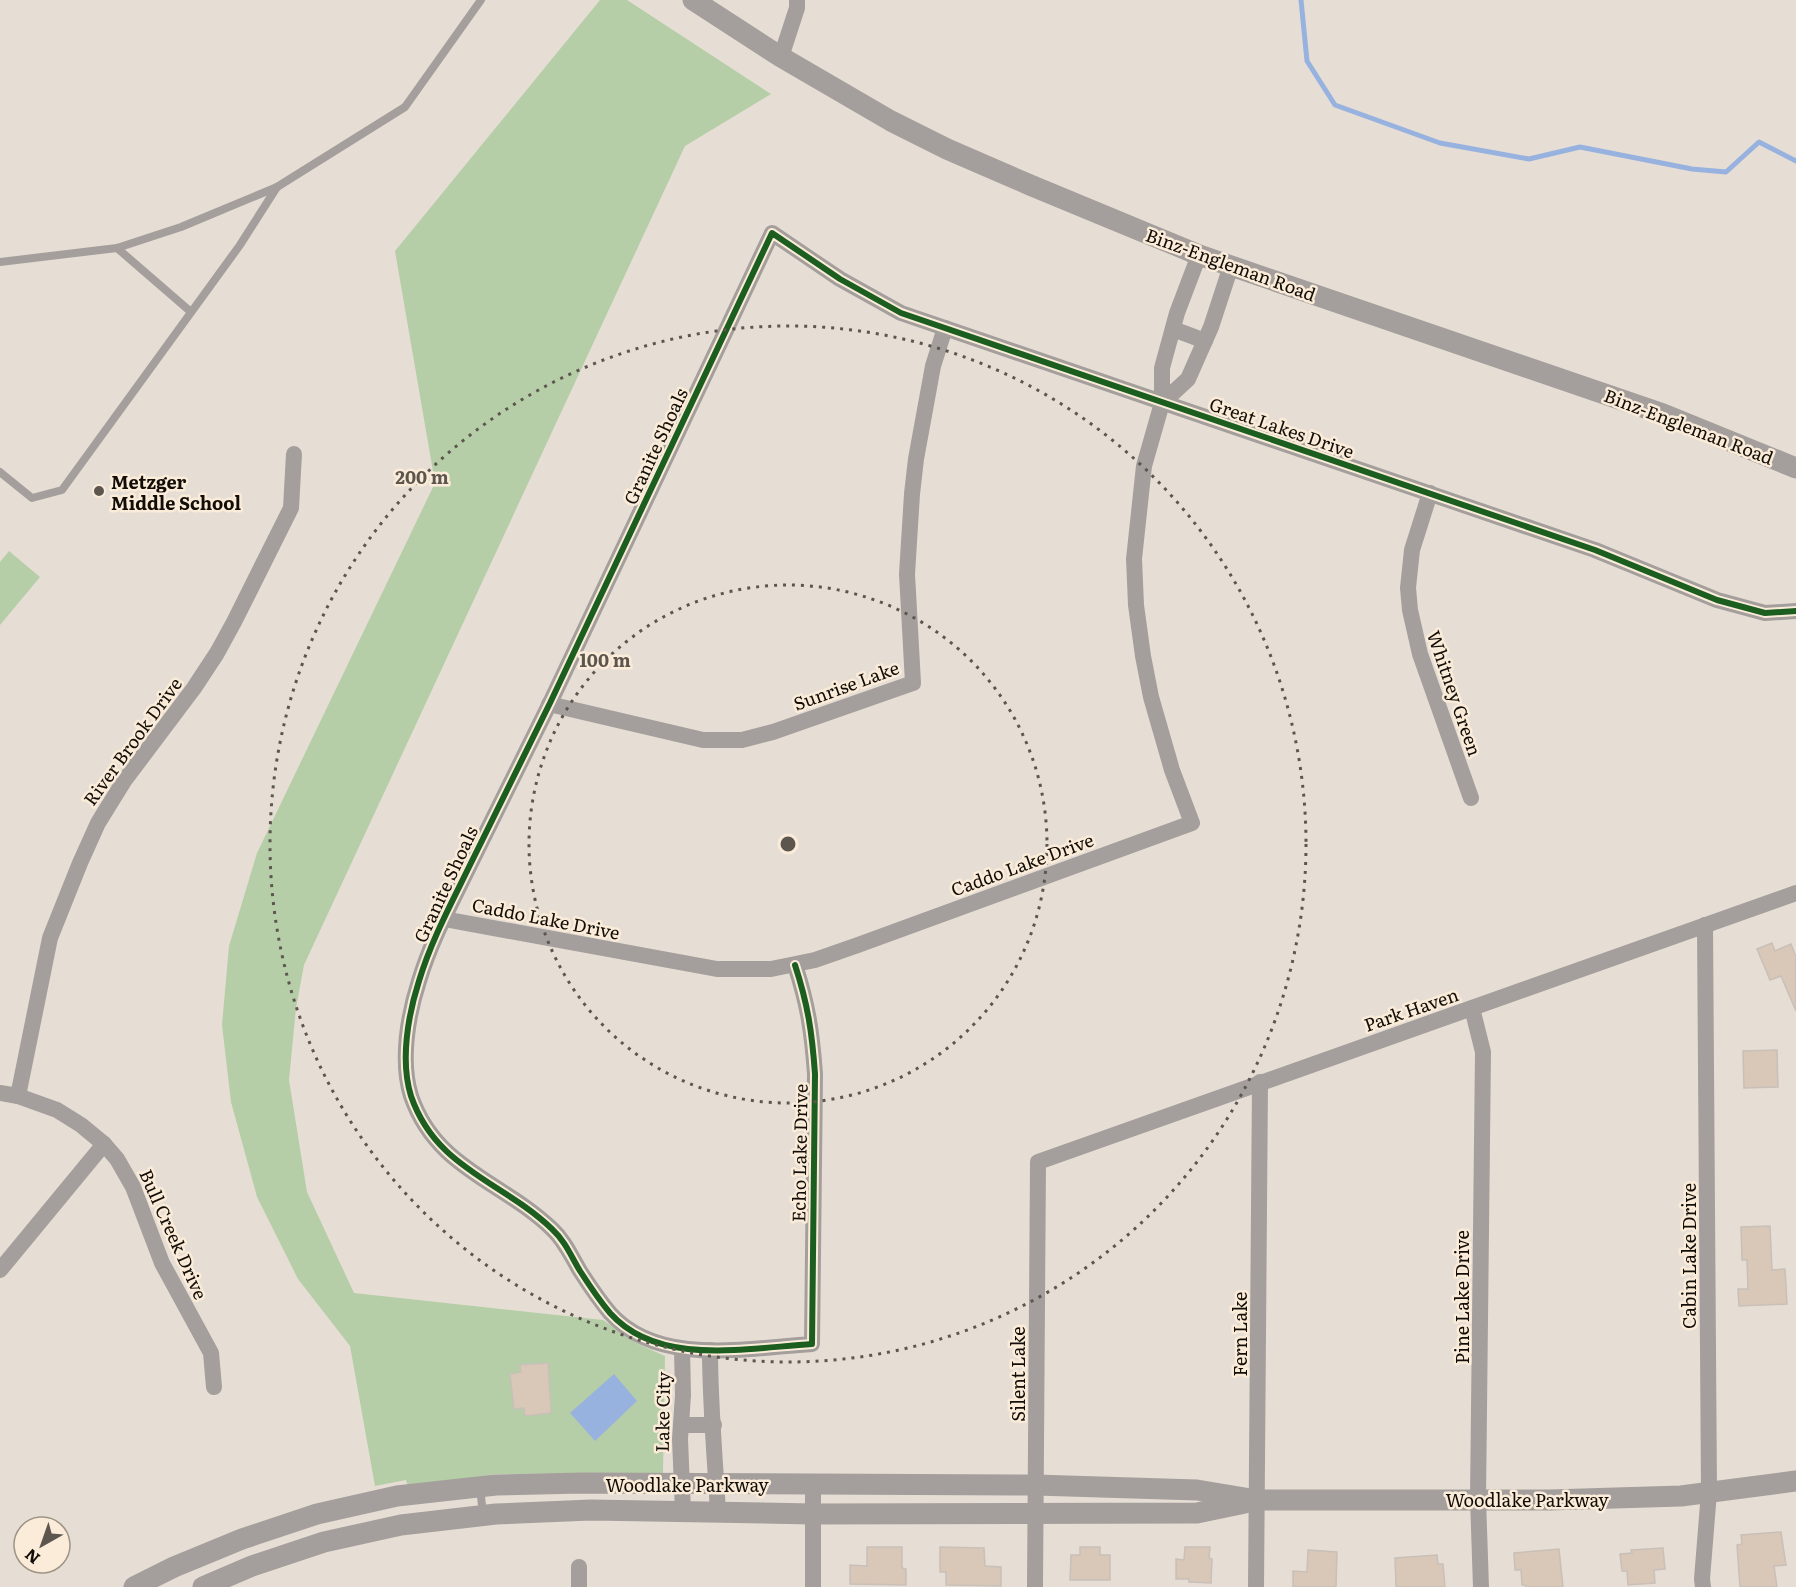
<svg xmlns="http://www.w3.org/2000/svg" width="1796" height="1587" font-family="Literata,serif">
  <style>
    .green { fill: #b6cea7 }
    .water { fill: #98b2e0 }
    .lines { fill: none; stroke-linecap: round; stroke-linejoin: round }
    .stream { stroke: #98b2e0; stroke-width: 5 }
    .building { fill: #d9c7b7; stroke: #c8c0b9; stroke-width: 1.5 }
    .service { stroke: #a49f9c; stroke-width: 8 }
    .minor { stroke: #a49f9c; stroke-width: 16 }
    .tertiary { stroke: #a49f9c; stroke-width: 21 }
    .cycleway-casing { stroke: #fbecd9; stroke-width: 10 }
    .cycleway { stroke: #1b5e20; stroke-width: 6 }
    .ring { fill: none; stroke: #5c564f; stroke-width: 3; stroke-dasharray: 3 6 }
    .poi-dot { fill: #5c564f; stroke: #fbecd9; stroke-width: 2 }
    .labels { text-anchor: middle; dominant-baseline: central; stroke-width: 5; stroke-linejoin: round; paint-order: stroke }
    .street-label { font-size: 18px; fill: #120d07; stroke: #fbecd9 }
    .poi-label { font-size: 18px; font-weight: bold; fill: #120d07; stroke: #fbecd9; text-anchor: start }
    .centre { fill: #5c564f; stroke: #fbecd9; stroke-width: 3 }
    .ring-label { font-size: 18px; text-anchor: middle; font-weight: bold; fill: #5c564f; stroke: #fbecd9; stroke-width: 5; stroke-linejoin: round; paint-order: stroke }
  </style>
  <rect width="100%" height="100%" fill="#e6ded4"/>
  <g class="green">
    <polygon points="600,0 627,0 771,94 685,146 304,965 296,1008 289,1080 307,1192 354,1293 603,1320 638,1344 665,1356 663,1473 496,1474 408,1487 406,1480 375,1486 350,1346 298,1279 257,1197 231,1102 222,1025 229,946 257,853 435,483 395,251"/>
    <polygon points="9,551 40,577 0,625 0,562"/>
  </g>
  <polygon class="water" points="614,1374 637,1401 595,1441 570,1413"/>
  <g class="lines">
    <polyline class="stream" points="1301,0 1307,61 1335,105 1440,143 1529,159 1580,147 1692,169 1726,172 1759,142 1796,161"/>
  </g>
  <g class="building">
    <polygon points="1772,943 1775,951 1791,944 1796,957 1796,1011 1781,976 1770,980 1757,949"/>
    <polygon points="1777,1050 1778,1087 1744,1088 1743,1051"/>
    <polygon points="1770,1226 1772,1270 1785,1269 1787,1304 1739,1306 1738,1289 1748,1289 1747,1260 1742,1260 1741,1227"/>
    <polygon points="548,1363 551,1413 525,1416 524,1408 514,1409 510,1374 521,1372 520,1365"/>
    <polygon points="1781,1532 1786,1565 1774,1566 1777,1587 1740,1587 1737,1545 1742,1544 1741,1535"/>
    <polygon points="867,1547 902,1547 902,1568 906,1569 906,1585 850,1584 850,1565 867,1566"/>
    <polygon points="940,1547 984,1548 985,1566 1001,1567 1001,1586 946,1585 946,1572 940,1572"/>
    <polygon points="1080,1547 1100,1547 1100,1555 1110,1555 1110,1580 1070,1580 1071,1555 1080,1555"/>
    <polygon points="1185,1547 1210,1547 1209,1558 1212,1559 1211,1583 1189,1582 1189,1579 1176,1579 1176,1559 1184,1560"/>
    <polygon points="1663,1548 1665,1569 1654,1570 1655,1583 1628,1585 1627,1571 1622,1571 1620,1554 1632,1553 1631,1550"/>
    <polygon points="1559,1549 1563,1587 1526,1587 1525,1585 1522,1585 1521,1570 1515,1570 1514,1553"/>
    <polygon points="1308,1550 1337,1552 1336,1587 1293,1587 1293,1571 1307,1572"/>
    <polygon points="1437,1555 1438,1564 1443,1564 1445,1587 1396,1587 1395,1558"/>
  </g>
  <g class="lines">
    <g class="service">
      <polyline points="117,248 191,312"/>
      <polyline points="0,262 117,248 181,227 277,187"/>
      <polyline points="0,472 32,498 62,490 240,245 277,187 405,107 481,0"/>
      <polyline points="480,1487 483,1515"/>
    </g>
    <g class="minor">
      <polyline points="781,57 797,8 797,0"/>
      <polyline points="1173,329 1205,341"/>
      <polyline points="1162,403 1188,379 1211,327 1231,266"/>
      <polyline points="1430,493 1412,550 1408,588 1410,610 1420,654 1471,798"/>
      <polyline points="549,704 703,740 742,740 773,732 913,683 907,574 912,494 916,459 933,366 945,328"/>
      <polyline points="444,919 717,969 771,969 815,960 858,945 1192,823 1172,770 1151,697 1143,656 1136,605 1134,559 1144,466 1162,403 1162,368 1177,313 1199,255"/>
      <path d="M795 965C808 1005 812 1032 815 1074L812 1344C747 1348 658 1367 610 1313 599 1300 589 1285 580 1271 571 1256 565 1241 552 1229 502 1181 436 1169 411 1096 400 1061 408 1015 419 981 431 941 451 904 469 867 496 812 523 758 550 703 625 547 698 390 772 233L840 279 901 313 1595 550 1717 600 1765 613 1796 611"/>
      <polyline points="1472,1008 1483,1052 1478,1499 1481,1587"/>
      <polyline points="0,1093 18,1096 57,1110 81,1125 104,1144 117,1159 133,1187 162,1263 211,1353 214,1387"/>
      <polyline points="18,1096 50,938 80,863 98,823 124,781 194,688 217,653 234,622 291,508 294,454"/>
      <polyline points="0,1270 104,1144"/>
      <polyline points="682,1349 683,1395 680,1439 683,1512"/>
      <path d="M710 1350C710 1404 715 1458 718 1512"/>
      <polyline points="681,1425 714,1425"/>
      <polyline points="579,1587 579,1567"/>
      <polyline points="813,1587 813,1485"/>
      <polyline points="1035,1587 1038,1162 1796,893"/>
      <polyline points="1256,1587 1260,1082"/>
      <polyline points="1703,1587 1702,1579 1709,1492 1705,925"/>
    </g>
    <g class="tertiary">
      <polyline points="693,0 781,57 891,121 947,149 1030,185 1199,255 1663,414 1796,468"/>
      <polyline points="134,1587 174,1567 242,1539 317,1514 397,1496 496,1485 582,1483 1036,1485 1197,1490 1257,1500 1550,1500 1681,1496 1796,1481"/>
      <polyline points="203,1587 252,1566 324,1542 401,1525 496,1514 591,1510 813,1514 1197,1513 1245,1503"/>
    </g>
    <defs>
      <path id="cycleway" d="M795 965C808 1005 812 1032 815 1074L812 1344C747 1348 658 1367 610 1313 599 1300 589 1285 580 1271 571 1256 565 1241 552 1229 502 1181 436 1169 411 1096 400 1061 408 1015 419 981 431 941 451 904 469 867 496 812 523 758 550 703 625 547 698 390 772 233L840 279 901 313 1595 550 1717 600 1765 613 1796 611"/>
    </defs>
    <use href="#cycleway" class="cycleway-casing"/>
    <use href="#cycleway" class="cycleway"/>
  </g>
  <g class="ring">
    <circle cx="788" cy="844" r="259"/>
    <circle cx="788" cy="844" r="518"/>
  </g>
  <circle class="poi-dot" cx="99" cy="491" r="6"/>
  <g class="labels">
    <g class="street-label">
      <text transform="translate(1231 264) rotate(20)">Binz-Engleman Road</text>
      <text transform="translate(1689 426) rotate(21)">Binz-Engleman Road</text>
      <text transform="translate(1282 427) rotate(19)">Great Lakes Drive</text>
      <text transform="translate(655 446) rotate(-65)">Granite Shoals</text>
      <text transform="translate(846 685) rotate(-20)">Sunrise Lake</text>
      <text transform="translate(1455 693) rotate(71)">Whitney Green</text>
      <text transform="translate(132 741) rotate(-54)">River Brook Drive</text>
      <text transform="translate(1022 864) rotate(-20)">Caddo Lake Drive</text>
      <text transform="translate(445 884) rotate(-65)">Granite Shoals</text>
      <text transform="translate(546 918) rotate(11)">Caddo Lake Drive</text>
      <text transform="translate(1411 1009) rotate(-19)">Park Haven</text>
      <text transform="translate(799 1153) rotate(-89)">Echo Lake Drive</text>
      <text transform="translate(174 1234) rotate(66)">Bull Creek Drive</text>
      <text transform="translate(1688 1256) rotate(-90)">Cabin Lake Drive</text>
      <text transform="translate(1461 1297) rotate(-90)">Pine Lake Drive</text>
      <text transform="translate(1239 1334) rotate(-90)">Fern Lake</text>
      <text transform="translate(1017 1374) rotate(-90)">Silent Lake</text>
      <text transform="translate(662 1412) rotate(-89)">Lake City</text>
      <text x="687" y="1484">Woodlake Parkway</text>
      <text x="1527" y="1499">Woodlake Parkway</text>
    </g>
    <g class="poi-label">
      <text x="111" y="481">Metzger<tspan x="111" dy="21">Middle School</tspan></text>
    </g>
  </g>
  <circle cx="788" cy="844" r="9" class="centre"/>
  <g class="ring-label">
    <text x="422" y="484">200 m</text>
    <text x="605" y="667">100 m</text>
  </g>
  <g transform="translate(42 1545) rotate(220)"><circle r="28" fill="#fbecd9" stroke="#9e9385" stroke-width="1.5"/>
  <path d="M0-4.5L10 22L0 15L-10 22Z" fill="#5c564f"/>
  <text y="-9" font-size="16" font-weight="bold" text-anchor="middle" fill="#120d07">N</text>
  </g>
</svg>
